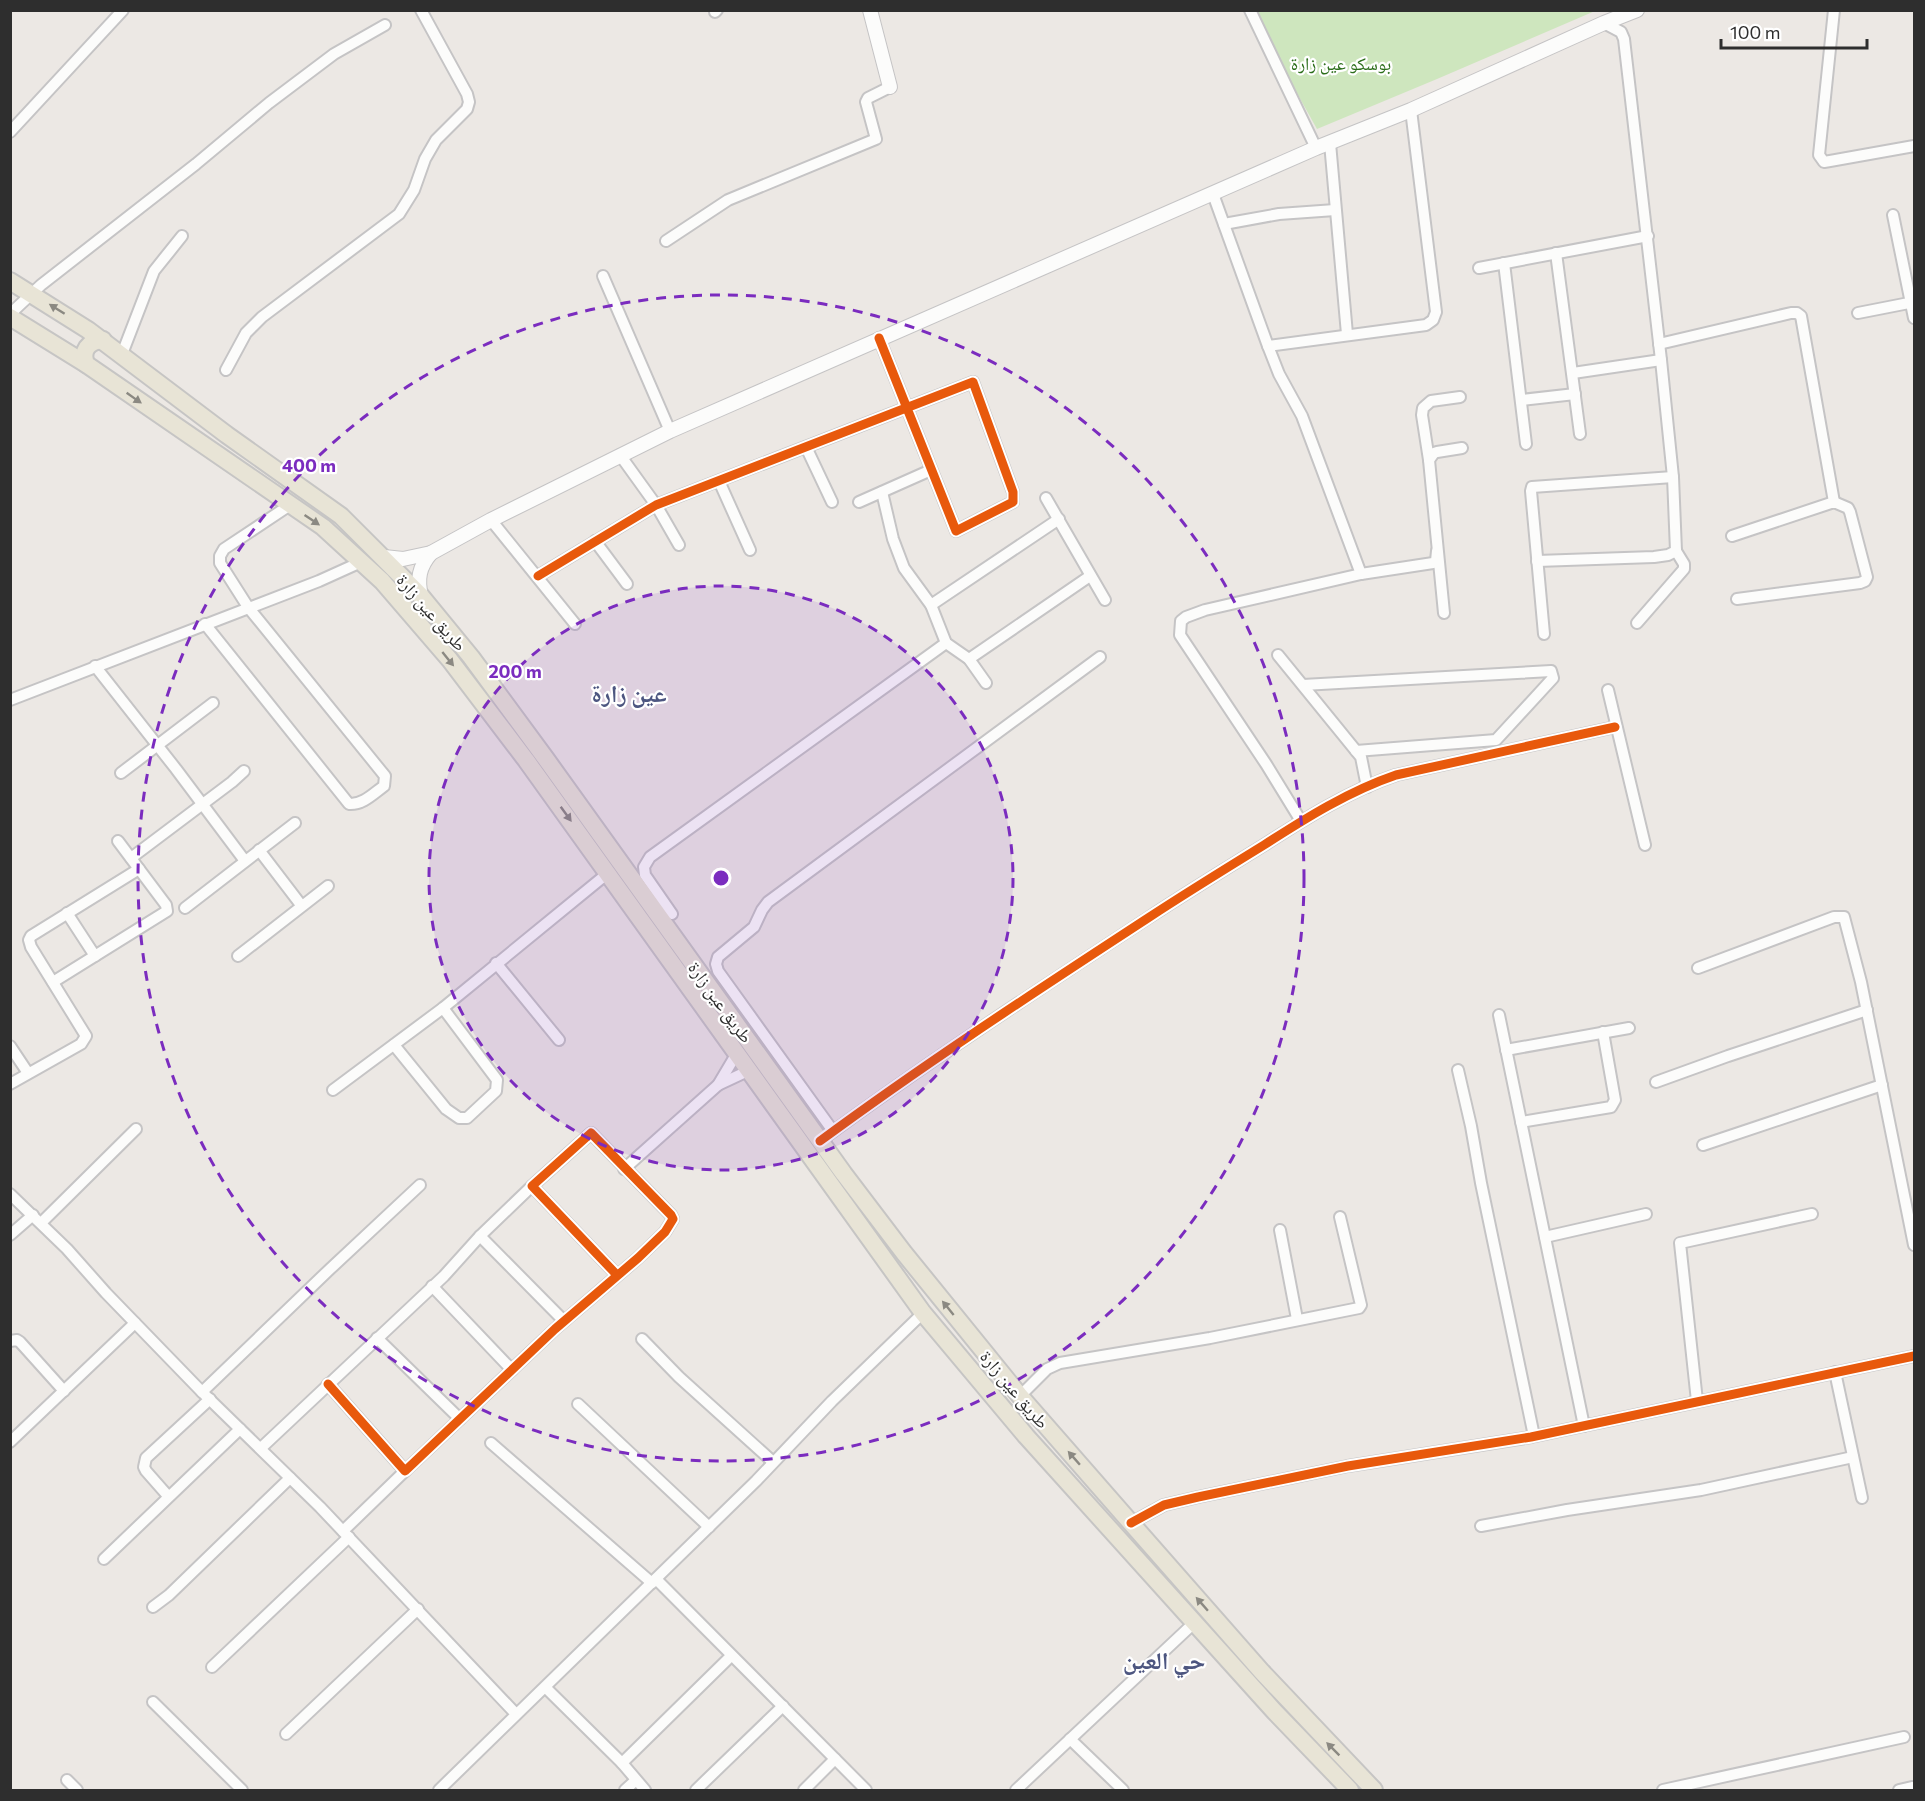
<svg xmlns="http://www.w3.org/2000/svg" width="1925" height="1801" font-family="Commissioner,'Noto Naskh Arabic',sans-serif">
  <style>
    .green { fill: #cee6be }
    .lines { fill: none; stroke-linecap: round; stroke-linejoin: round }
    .street-casing { stroke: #c5c4c5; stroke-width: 14 }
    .secondary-casing { stroke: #c5c4c5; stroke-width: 16 }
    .primary-casing { stroke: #c6c5c4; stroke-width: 20 }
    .street { stroke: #fcfcfb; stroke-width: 10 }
    .secondary { stroke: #fcfcfb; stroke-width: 14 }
    .primary { stroke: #e8e4d6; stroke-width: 16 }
    .cycleway-casing { stroke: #fff; stroke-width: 13 }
    .cycleway { stroke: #e8590c; stroke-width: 9 }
    .oneway { fill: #8b8982 }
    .ring { fill: none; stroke: #7b2cbf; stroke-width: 3; stroke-dasharray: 10 8 }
    .labels { text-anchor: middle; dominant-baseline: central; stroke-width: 4.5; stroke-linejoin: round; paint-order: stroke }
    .park-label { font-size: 18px; fill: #2c6e1b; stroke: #fff }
    .street-label { font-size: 18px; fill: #2e2e2e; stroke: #fff }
    .district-label { font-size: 24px; font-weight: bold; fill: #4d5680; stroke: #fff }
    .centre { fill: #7b2cbf; stroke: #fff; stroke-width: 3 }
    .ring-label { font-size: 18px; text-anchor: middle; font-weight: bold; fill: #7b2cbf; stroke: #fff; stroke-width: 4.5; stroke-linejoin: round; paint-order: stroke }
  </style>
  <rect width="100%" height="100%" fill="#ece8e4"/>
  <polygon class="green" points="1251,11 1595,11 1437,79 1317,129"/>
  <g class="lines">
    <defs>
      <g id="street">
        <polyline points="1250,10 1316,148"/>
        <polyline points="1834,10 1819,155 1824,162 1830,161 1914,146"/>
        <polyline points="715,12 717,10"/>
        <polyline points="10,132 123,10"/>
        <polyline points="1330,143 1347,334"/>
        <polyline points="1213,194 1268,346 1279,374 1302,416 1361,574"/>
        <polyline points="1893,215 1914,318"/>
        <polyline points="1224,224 1279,214 1335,210"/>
        <polyline points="666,241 728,200 876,139 866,102 868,98 890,87"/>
        <polyline points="1556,253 1580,434"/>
        <polyline points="1504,263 1526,444"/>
        <polyline points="1479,268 1648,236"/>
        <polyline points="603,276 670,431"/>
        <polyline points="1858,313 1914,302"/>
        <polyline points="10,314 41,285 196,164 269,103 334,54 385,25"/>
        <polyline points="1659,344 1791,313 1797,313 1801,316 1834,502"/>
        <polyline points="1268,346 1426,325 1433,320 1436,312 1411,110"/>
        <polyline points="122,354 154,271 182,236"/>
        <polyline points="226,370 246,333 262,317 399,214 414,190 425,159 436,140 467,109 469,102 467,94 421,10"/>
        <polyline points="1573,373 1661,360"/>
        <polyline points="1521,400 1575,394"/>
        <polyline points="806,447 832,502"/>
        <polyline points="620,455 656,505 679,545"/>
        <polyline points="1429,460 1422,415 1423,408 1431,401 1460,397"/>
        <polyline points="719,481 750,550"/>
        <polyline points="882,492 893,539 904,568 931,605 946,643 969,659 986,683"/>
        <polyline points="1046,498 1105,600"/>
        <polyline points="859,502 931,470"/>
        <polyline points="491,520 575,624"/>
        <polyline points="1732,536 1834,502 1848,508 1850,512 1867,577 1865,581 1860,583 1737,599"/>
        <polyline points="595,541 627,584"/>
        <polyline points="1537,561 1654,557 1668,555 1676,551 1673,477 1661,360 1624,39 1621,32 1604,23"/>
        <polyline points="538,576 656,505 973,382 1013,492 1013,502 956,531 879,338"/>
        <polyline points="931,605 1059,519"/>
        <polyline points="1444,613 1429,460 1434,453 1437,452 1462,448"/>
        <polyline points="1637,623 1684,569 1684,564 1676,551"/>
        <path d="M205 624 349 804C363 805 374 793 384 786L385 776 248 607 220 563V556L224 549 290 505"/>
        <polyline points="1544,634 1531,491 1532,487 1673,477"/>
        <polyline points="1278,655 1361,757 1367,787"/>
        <polyline points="969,659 1090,576"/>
        <polyline points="95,666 176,769 245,861"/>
        <polyline points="1303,685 1551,671 1553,678 1496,740 1356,751"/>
        <polyline points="1608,690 1645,845"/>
        <polyline points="10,700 319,581 361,562"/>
        <polyline points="121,773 213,703"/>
        <polyline points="1301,821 1266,764 1180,635 1181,621 1186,617 1205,610 1361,574 1433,563 1436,561 1437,551"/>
        <polyline points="259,850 301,905"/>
        <polyline points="131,858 232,782 244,771"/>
        <polyline points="185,908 295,823"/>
        <polyline points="67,913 95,956"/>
        <polyline points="672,914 645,875 644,867 650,857 946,643"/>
        <polyline points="238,956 328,886"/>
        <polyline points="496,963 559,1040"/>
        <polyline points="1698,968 1834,917 1844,917 1861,982 1914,1245"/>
        <polyline points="53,982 167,911 166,905 118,841"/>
        <polyline points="1499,1015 1584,1426"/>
        <polyline points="394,1045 446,1109 459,1118 467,1118 496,1091 497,1080 443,1008"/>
        <polyline points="10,1046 28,1073"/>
        <polyline points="1506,1050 1629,1028"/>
        <polyline points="1458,1070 1471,1126 1481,1183 1534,1436"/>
        <polyline points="1656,1082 1728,1056 1867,1010"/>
        <polyline points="10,1084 81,1044 86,1036 31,947 29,940 31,936 139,869"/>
        <polyline points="718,1085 750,1070"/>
        <polyline points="333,1090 443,1008 608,873"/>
        <polyline points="1521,1122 1611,1107 1615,1100 1603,1032"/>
        <polyline points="833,1131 718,971 716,964 718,957 754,927 762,910 768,902 1100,657"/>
        <path d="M820 1141C927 1062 1038 990 1148 918 1186 893 1225 869 1264 845 1306 818 1349 791 1396 775L1615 727"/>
        <polyline points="1703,1145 1882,1085"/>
        <polyline points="624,1169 718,1085 737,1053"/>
        <polyline points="10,1194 67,1249 106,1293 202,1392 320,1507 516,1714"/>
        <polyline points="41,1223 136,1129"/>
        <polyline points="1280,1230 1297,1319"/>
        <polyline points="10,1235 33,1215"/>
        <polyline points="480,1236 564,1321"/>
        <polyline points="1545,1237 1646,1214"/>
        <polyline points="432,1286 512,1370"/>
        <polyline points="377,1338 460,1419"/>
        <polyline points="642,1339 679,1377 773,1462"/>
        <polyline points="10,1341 17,1340 20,1342 64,1391"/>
        <polyline points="1835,1372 1862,1498"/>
        <polyline points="328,1384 405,1471 555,1329 638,1258 665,1232 673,1219 671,1215 591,1133 532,1186 617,1275"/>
        <polyline points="202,1392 330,1269 420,1185"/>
        <polyline points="1020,1396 1047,1369 1060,1363 1210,1338 1359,1308 1361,1305 1340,1217"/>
        <polyline points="1697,1401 1680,1243 1812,1214"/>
        <polyline points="578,1404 709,1527"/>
        <polyline points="10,1442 135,1323"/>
        <polyline points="491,1443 652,1583"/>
        <polyline points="261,1448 444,1276 480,1236 532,1186"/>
        <polyline points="168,1496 146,1471 144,1467 146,1458 210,1399"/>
        <polyline points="1131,1523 1164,1505 1198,1497 1348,1466 1531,1437 1914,1356"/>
        <polyline points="1481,1526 1567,1510 1701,1490 1853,1457"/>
        <polyline points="343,1531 405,1471"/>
        <polyline points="104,1559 240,1429"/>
        <polyline points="656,1579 866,1790"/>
        <polyline points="153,1607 169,1595 290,1478"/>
        <polyline points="212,1667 349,1537"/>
        <polyline points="546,1688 622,1763 645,1790"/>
        <polyline points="153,1702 242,1790"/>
        <polyline points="286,1734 418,1609"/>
        <polyline points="1070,1739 1123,1790"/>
        <polyline points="622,1763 731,1656"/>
        <polyline points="67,1780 77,1790"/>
        <polyline points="439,1790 756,1481 832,1401 923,1313"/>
        <polyline points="625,1790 635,1781"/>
        <polyline points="696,1790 783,1706"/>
        <polyline points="804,1790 835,1759"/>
        <polyline points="1016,1790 1195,1622"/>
        <polyline points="1663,1790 1904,1737"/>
        <polyline points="1899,1790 1912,1787"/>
      </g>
      <g id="secondary">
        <polyline points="870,10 890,87"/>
        <polyline points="384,557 403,559 431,553 491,520 670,431 1316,148 1411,110 1604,23 1637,10"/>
        <path d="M421 596C417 579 419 567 431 553"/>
      </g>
      <g id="primary">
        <polyline points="10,281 88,330 227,435 341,516 421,596 471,657 546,759 844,1174 904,1253 1020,1396 1131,1523 1262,1672 1374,1790"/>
        <polyline points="10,317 86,364 323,527 382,581 450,660 526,760 923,1313 1026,1436 1274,1711 1350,1790"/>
        <path d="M86 364C81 351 88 341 103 340"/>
      </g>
    </defs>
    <use href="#street" class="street-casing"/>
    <use href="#secondary" class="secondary-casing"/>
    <use href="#primary" class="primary-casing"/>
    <use href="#street" class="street"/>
    <use href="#secondary" class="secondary"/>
    <use href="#primary" class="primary"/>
    <defs>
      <g id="cycleway">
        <polyline points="538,576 656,505 973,382 1013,492 1013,502 956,531 879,338"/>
        <path d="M820 1141C927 1062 1038 990 1148 918 1186 893 1225 869 1264 845 1306 818 1349 791 1396 775L1615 727"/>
        <polyline points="328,1384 405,1471 555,1329 638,1258 665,1232 673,1219 671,1215 591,1133 532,1186 617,1275"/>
        <polyline points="1131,1523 1164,1505 1198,1497 1348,1466 1531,1437 1914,1356"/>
      </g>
    </defs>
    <use href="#cycleway" class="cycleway-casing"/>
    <use href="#cycleway" class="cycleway"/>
  </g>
  <defs><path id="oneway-solid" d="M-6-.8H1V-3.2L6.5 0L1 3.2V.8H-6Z" transform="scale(1.5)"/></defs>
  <g class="oneway">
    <use href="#oneway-solid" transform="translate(57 309) rotate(-148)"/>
    <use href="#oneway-solid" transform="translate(134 398) rotate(35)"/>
    <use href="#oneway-solid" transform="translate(312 520) rotate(34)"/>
    <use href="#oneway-solid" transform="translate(448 659) rotate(51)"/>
    <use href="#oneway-solid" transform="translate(566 814) rotate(54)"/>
    <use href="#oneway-solid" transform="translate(948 1308) rotate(-129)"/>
    <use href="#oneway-solid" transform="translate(1074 1458) rotate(-131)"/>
    <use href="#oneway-solid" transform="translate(1202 1604) rotate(-131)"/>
    <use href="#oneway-solid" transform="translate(1333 1749) rotate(-135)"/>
  </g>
  <circle cx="721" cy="878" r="292" fill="#7b2cbf" fill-opacity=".12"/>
  <g class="ring">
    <circle cx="721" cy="878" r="292"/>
    <circle cx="721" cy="878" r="583"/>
  </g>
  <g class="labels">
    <g class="park-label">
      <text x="1341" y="63">بوسكو عين زارة</text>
    </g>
    <g class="street-label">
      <text transform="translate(432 612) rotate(49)">طريق عين زارة</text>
      <text transform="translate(721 1002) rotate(54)">طريق عين زارة</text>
      <text transform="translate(1015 1389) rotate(50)">طريق عين زارة</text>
    </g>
    <g class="district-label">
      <text x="629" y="692">عين زارة</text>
      <text x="1164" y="1659">حي العين</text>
    </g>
  </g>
  <circle cx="721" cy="878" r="9" class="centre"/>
  <g class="ring-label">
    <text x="309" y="472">400 m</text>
    <text x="515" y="678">200 m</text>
  </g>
  <rect width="1925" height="1801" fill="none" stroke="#2e2e2e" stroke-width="24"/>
  <path d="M1721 39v9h146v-9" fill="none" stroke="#2e2e2e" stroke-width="3"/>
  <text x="1730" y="39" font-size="18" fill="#2e2e2e" stroke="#ffffff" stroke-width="4.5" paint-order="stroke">100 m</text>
</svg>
